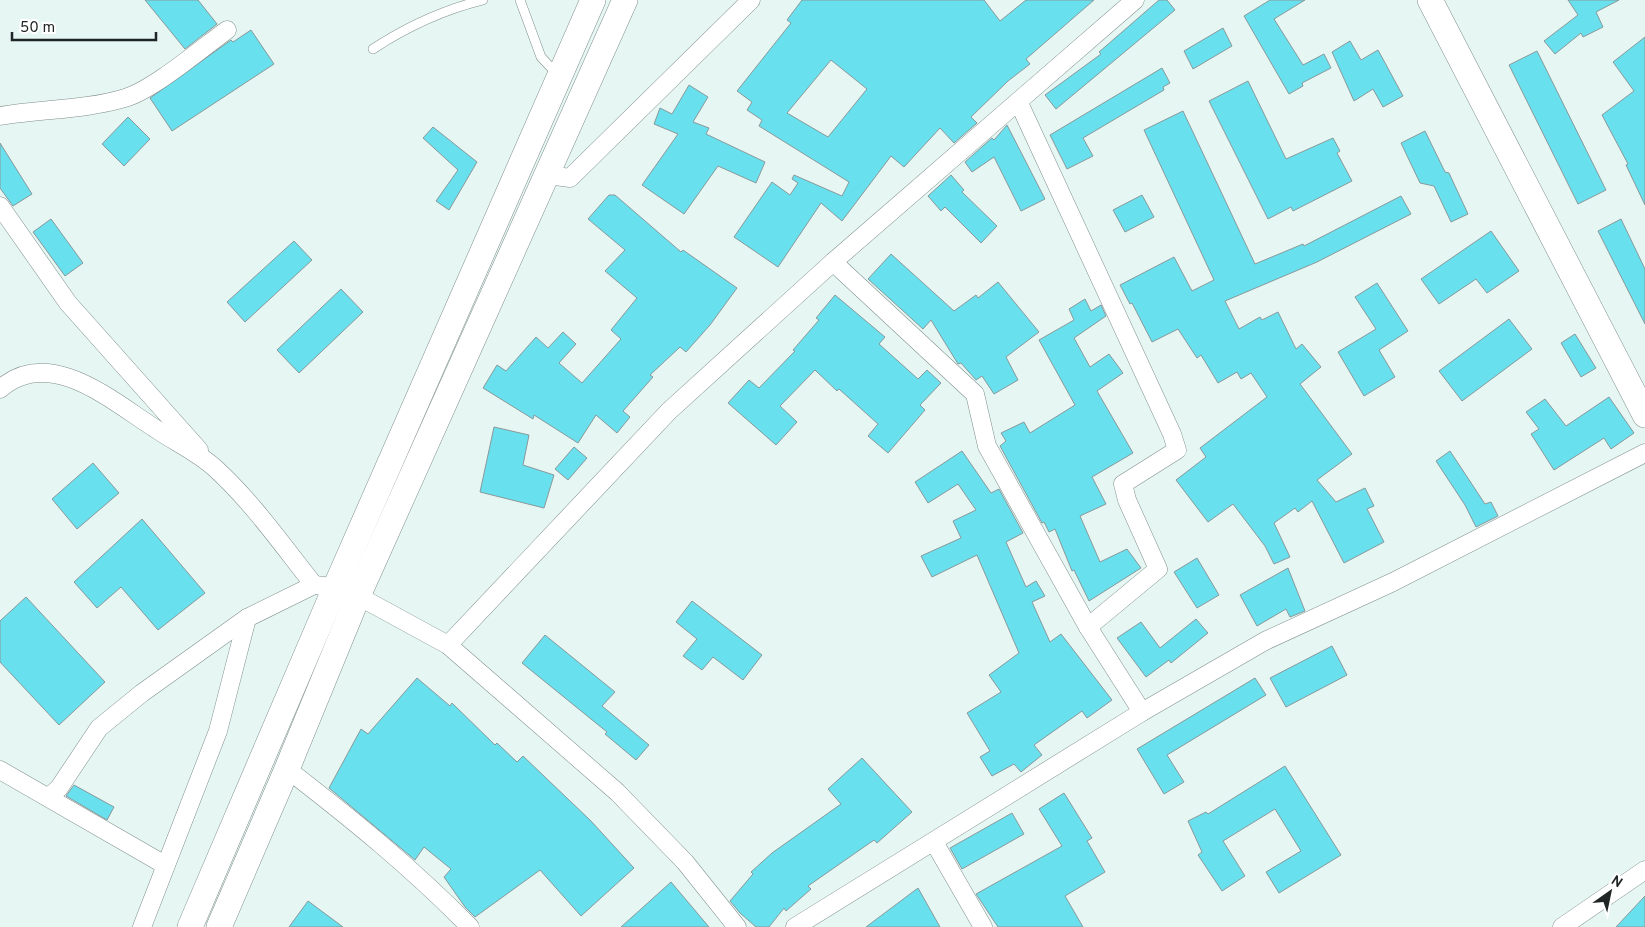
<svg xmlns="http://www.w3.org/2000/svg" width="1645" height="927" font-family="Overpass,sans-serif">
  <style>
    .building { fill: #68e0ed; stroke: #89999b; fill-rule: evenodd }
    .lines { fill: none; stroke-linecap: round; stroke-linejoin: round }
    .service-casing { stroke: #81908e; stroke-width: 10 }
    .minor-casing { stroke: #81908e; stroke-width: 19 }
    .secondary-casing { stroke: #81908e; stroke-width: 26 }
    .service { stroke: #fff; stroke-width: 9 }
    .minor { stroke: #fff; stroke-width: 18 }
    .secondary { stroke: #fff; stroke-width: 25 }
  </style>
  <rect width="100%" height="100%" fill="#e5f6f3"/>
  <g class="building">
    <polygon points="145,0 198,0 217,24 185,49"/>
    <path d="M802 0H984L1000 21 1026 0H1094L1026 59 1030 64 1008 81 971 117 977 123 954 143 940 128 904 167 891 156 842 221 821 203 778 267 734 237 772 182 790 195 798 183 792 179 794 175 842 196 849 182 759 126 762 120 747 110 752 102 737 91 791 23 787 20ZM831 60 867 89 828 137 787 113Z"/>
    <polygon points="1159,0 1167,0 1175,10 1056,109 1045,95 1101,54 1099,52"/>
    <polygon points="1270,0 1305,0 1274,19 1303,65 1324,54 1331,68 1302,83 1303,86 1289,94 1244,16"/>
    <polygon points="1568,0 1619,0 1596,12 1603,27 1583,37 1581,33 1555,54 1544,41 1578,15"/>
    <polygon points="1223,28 1232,46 1193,69 1184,51"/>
    <polygon points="251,30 274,64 172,131 150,98 231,40 233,42"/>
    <polygon points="1645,37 1645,205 1626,165 1628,164 1602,115 1634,91 1613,62"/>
    <polygon points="1350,41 1361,60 1378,50 1403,96 1383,107 1373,89 1354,101 1332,52"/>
    <polygon points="1537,51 1606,190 1578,204 1509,65"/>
    <polygon points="1162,68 1170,83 1163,87 1164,90 1083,138 1093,156 1067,169 1050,135"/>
    <polygon points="1248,81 1286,159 1333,138 1340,151 1337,153 1352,181 1293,211 1291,207 1268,219 1209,101"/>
    <polygon points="689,85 708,97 693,122 709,128 706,134 765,162 756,183 718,166 684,214 642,185 678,134 654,124 660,108 672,114"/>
    <polygon points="1183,111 1255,264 1303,244 1304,246 1401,196 1411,214 1317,262 1225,301 1239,329 1260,317 1262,320 1278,312 1296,349 1302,344 1321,367 1300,384 1352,454 1317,480 1336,502 1365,488 1374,506 1367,509 1384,542 1344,563 1312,501 1298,512 1295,508 1274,523 1290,557 1274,564 1265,546 1233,504 1208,522 1176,480 1206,457 1200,448 1267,397 1251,373 1241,379 1237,372 1218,383 1201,355 1197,358 1178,329 1152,342 1132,303 1130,304 1120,285 1174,257 1192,291 1214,280 1144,130"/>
    <polygon points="128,117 150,139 124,166 102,144"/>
    <polygon points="1007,125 1045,199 1021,211 994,157 972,172 965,162 992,138 994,140"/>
    <polygon points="433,127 477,162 449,210 436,201 458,170 423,138"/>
    <polygon points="1425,131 1445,172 1449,173 1468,214 1451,222 1434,186 1420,183 1401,143"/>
    <polygon points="0,143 32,194 13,206 0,188"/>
    <polygon points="951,175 964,190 962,192 997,226 981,243 945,207 941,211 928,196"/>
    <polygon points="609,195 615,195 681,252 683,250 737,288 710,325 686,352 680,347 650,375 653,377 623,411 630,417 617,433 596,415 578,443 534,415 533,419 483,388 497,365 506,371 536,337 548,348 563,332 576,344 559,363 582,383 621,339 611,330 637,298 605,271 625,250 588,219"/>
    <polygon points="1142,195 1154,217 1125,232 1113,210"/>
    <polygon points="51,219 83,263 65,276 33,232"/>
    <polygon points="1621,219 1645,269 1645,324 1598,231"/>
    <polygon points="1491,231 1519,271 1487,293 1476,279 1439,304 1421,279"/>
    <polygon points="294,241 312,260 245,322 227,302"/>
    <polygon points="891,254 954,311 976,295 978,298 998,282 1039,332 1006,357 1018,380 994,394 982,376 976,380 961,363 958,364 931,320 923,329 868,279"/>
    <polygon points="1377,283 1408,331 1379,350 1395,377 1364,396 1338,352 1376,329 1355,297"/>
    <polygon points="341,289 363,312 299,373 277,350"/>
    <polygon points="835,295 885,337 879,344 918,379 927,370 941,383 920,405 925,410 888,453 868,436 878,424 839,389 837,391 815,370 780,406 797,422 776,445 728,403 749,380 759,388 795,351 793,350 819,320 816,318"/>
    <polygon points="1085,299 1091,311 1101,305 1106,316 1074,338 1090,367 1109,354 1123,373 1097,391 1133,453 1092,477 1106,504 1080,516 1100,562 1127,549 1141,568 1089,601 1074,570 1072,571 1055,529 1049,532 1044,522 1042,523 1000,446 1006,441 1001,433 1024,422 1030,433 1075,405 1039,340 1074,320 1069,309"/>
    <polygon points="1509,319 1532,349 1462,401 1439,371"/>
    <polygon points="1575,334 1596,368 1581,377 1561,343"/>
    <polygon points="1609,397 1634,433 1611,449 1604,438 1554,470 1531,434 1539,429 1526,412 1545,399 1566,426"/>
    <polygon points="494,427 529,435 523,465 554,475 544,508 480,492"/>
    <polygon points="574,447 587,458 568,480 555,469"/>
    <polygon points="962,451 991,493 999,489 1023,533 1006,542 1026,587 1036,581 1045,596 1032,602 1050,642 1061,634 1112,700 1087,718 1082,711 1034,745 1042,755 1021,772 1014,764 992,776 980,757 990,751 967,713 1001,692 989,675 1019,653 977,555 932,577 921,556 961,538 953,521 976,510 958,484 928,503 915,482"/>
    <polygon points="1450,451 1485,504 1491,502 1498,516 1476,527 1465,505 1436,461"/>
    <polygon points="93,463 119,493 77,529 52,499"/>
    <polygon points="142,519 205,593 158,630 121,587 97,608 74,582"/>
    <polygon points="1197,558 1219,595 1197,608 1174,572"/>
    <polygon points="1288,568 1305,611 1290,617 1286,609 1257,626 1240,595"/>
    <polygon points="26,597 105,682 59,725 0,662 0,621"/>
    <polygon points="692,601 762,655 743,680 713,657 702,670 683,656 697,639 676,622"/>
    <polygon points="1196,619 1208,633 1171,663 1169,660 1146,677 1117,638 1141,622 1160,648"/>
    <polygon points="545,635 615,692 602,706 649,745 636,760 605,734 607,732 522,663"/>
    <polygon points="1332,646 1347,675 1286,707 1270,678"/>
    <polygon points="417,678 450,706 452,703 495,745 497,743 517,762 523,756 591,821 634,868 581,916 540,870 475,917 465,907 444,877 451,869 424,847 415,860 329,788 361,729 368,734"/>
    <polygon points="1255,678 1266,695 1167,755 1184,782 1164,794 1137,749"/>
    <polygon points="862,758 912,812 877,843 874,840 808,886 811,889 786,911 784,908 769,927 756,927 740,913 730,901 753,874 751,872 772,853 841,804 828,789"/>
    <polygon points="1285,766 1341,855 1279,893 1266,872 1301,851 1275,809 1223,841 1245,876 1222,891 1198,855 1202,852 1188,821 1206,812 1208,814"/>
    <polygon points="74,785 114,807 107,820 66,796"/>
    <polygon points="1064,793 1092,838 1087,841 1105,872 1065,896 1083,927 998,927 976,894 1062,846 1039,809"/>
    <polygon points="1012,813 1024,834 962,869 950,848"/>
    <polygon points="671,882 709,927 621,927"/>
    <polygon points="918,888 940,927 866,927"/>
    <polygon points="1645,896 1645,927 1616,927"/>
    <polygon points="308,901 343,927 289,927"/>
  </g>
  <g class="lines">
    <defs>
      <g id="service">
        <polyline points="520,0 541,57 557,74"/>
        <path d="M373 49C408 26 443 10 483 0"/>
      </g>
      <g id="minor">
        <polyline points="1019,103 1172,434 1177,450 1123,484 1127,500 1158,569 1088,627"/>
        <path d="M0 116C41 109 85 110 125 98 153 90 202 48 227 30"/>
        <polyline points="548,175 570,178 751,0"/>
        <polyline points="0,206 68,303 199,450"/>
        <polyline points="833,262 975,394 987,446 1088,627 1142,712"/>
        <path d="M0 389C50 345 113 402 156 429 175 442 199 453 216 469 253 503 283 546 314 585"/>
        <polyline points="358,596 448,645 617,792 685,862 737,927"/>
        <polyline points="448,645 669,411 833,262 1135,0"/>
        <path d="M287 769C353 820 411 867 470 927"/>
        <polyline points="0,770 165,865"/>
        <polyline points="49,797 59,788 99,728 142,693 247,618 314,585 324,586"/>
        <polyline points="934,842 983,927"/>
        <polyline points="142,927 218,731 247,618"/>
        <polyline points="795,927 1142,712 1265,641 1393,582 1645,453"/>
        <polyline points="1562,927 1645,870"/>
      </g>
      <g id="secondary">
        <polyline points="1430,0 1645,415"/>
        <polyline points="190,927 335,588 593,0"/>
        <polyline points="219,927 287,769 358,596 625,0"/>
      </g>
    </defs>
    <use href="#service" class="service-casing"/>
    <use href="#minor" class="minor-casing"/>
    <use href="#secondary" class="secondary-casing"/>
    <use href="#service" class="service"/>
    <use href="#minor" class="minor"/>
    <use href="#secondary" class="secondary"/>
  </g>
  <g transform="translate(1610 892) rotate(33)" stroke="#ffffff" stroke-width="4" paint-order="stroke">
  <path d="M0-4L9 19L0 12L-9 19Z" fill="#1f2524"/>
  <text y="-8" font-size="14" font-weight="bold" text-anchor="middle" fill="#1f2524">N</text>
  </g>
  <path d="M12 32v8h144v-8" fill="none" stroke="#1f2524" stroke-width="2.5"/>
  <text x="20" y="32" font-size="15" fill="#1f2524" stroke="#ffffff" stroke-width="4" paint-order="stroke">50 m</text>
</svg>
